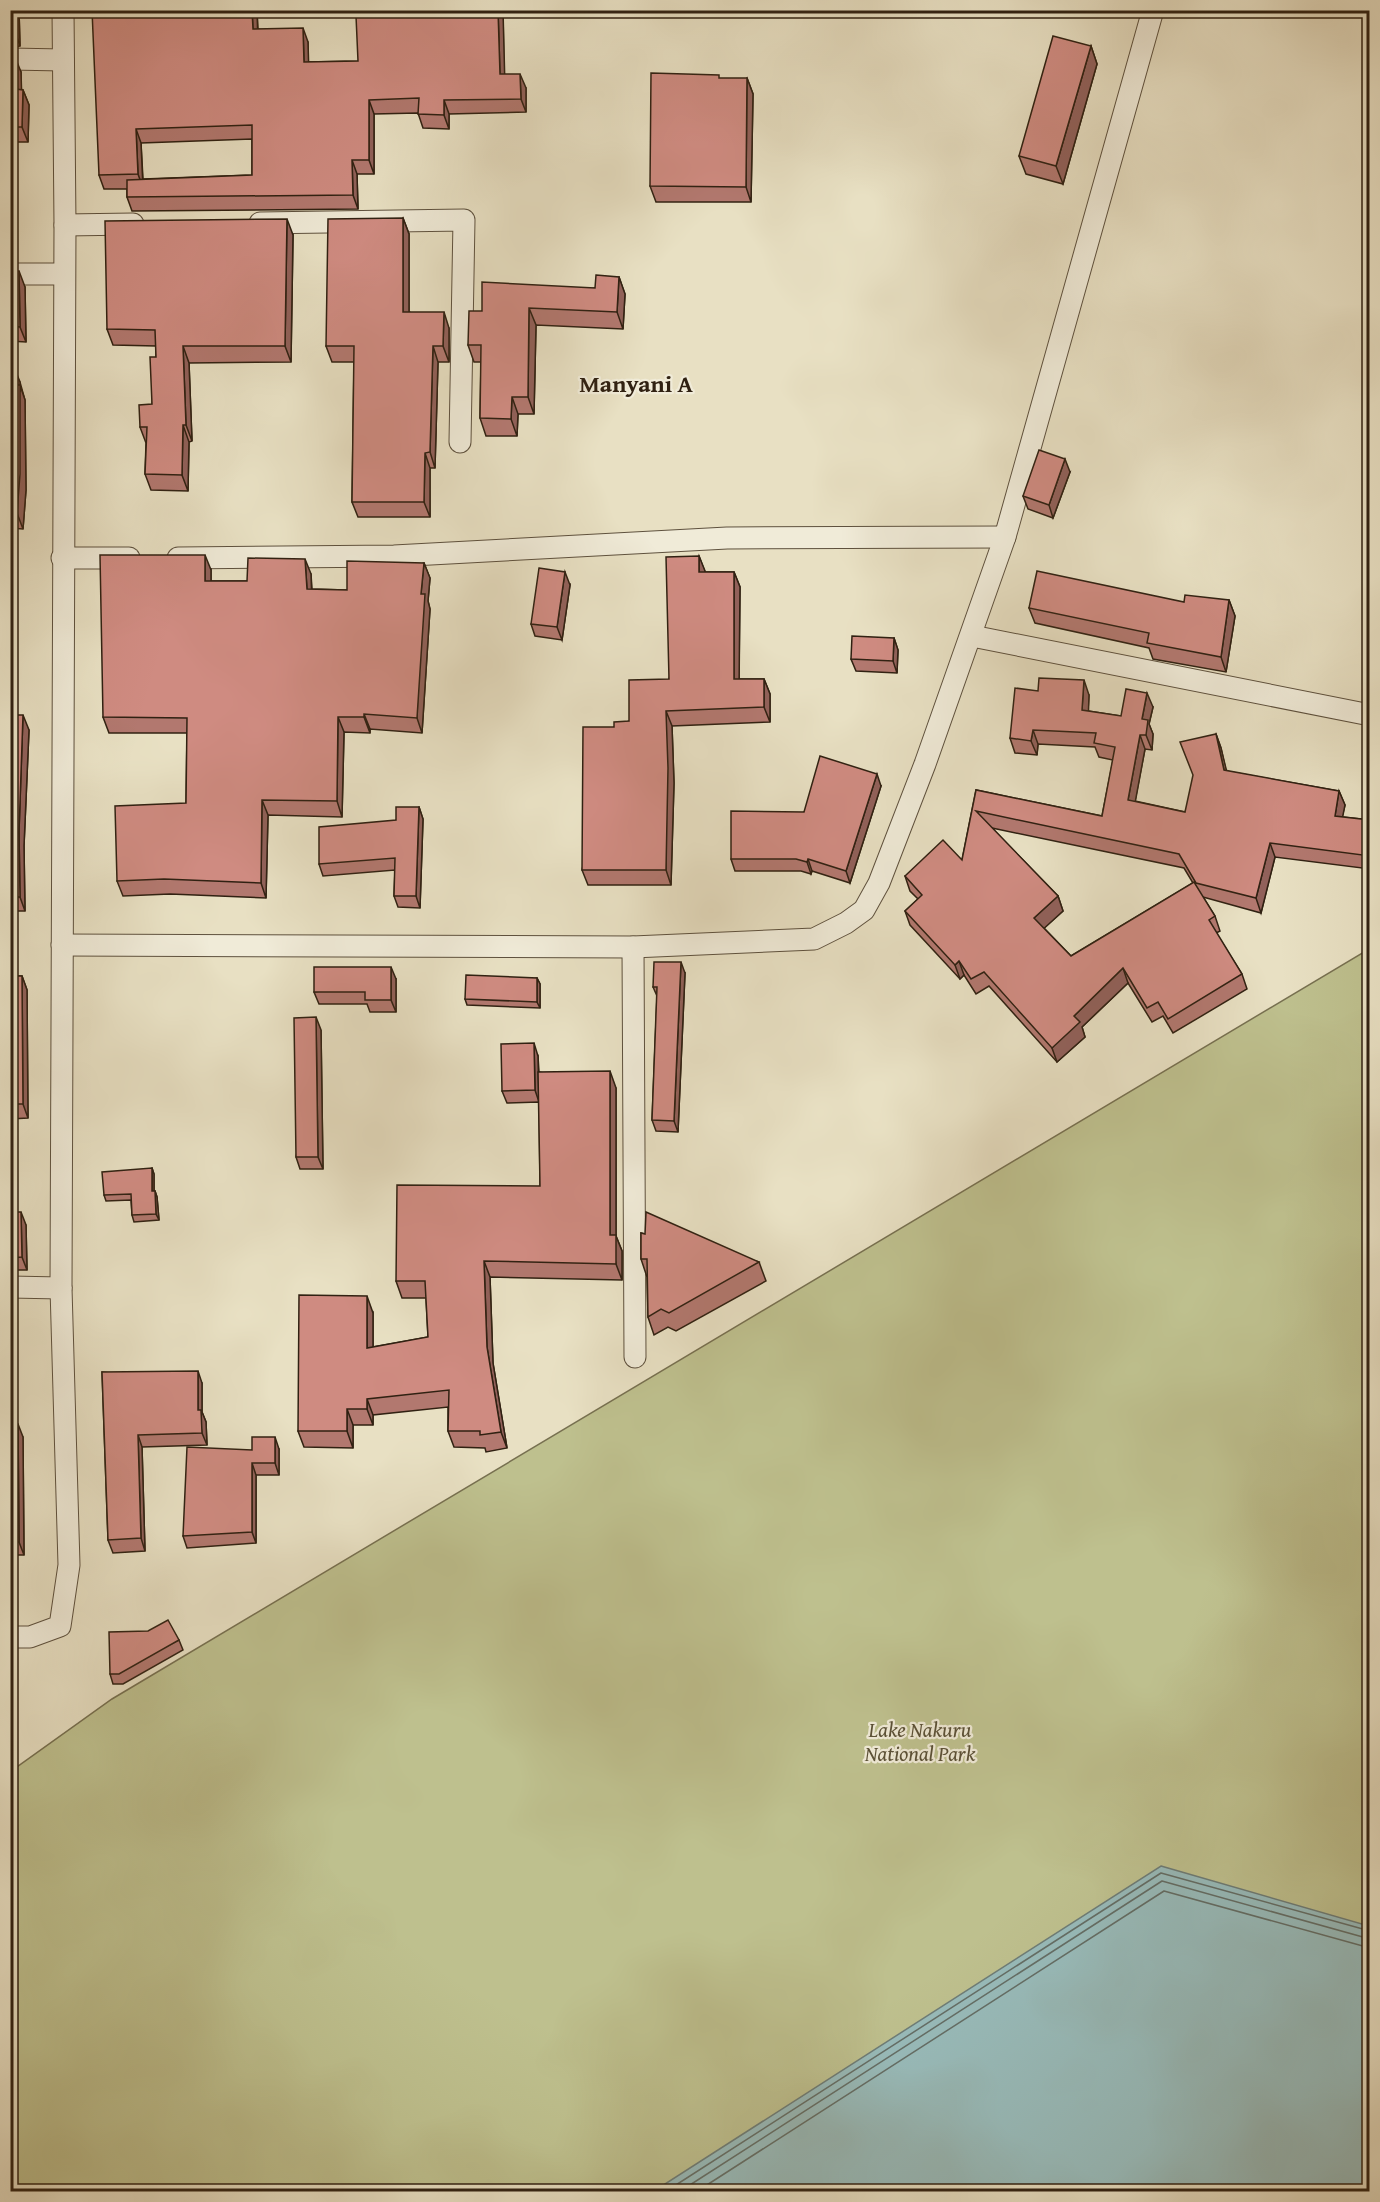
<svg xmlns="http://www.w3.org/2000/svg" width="1380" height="2202" font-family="'Gentium Book Plus',serif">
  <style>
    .green { fill: #bec08e; stroke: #777050; stroke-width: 1.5 }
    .water { fill: #98bbba; stroke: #6e7d77; stroke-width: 1.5 }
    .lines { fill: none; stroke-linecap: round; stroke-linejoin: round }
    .shore { stroke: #646e66; stroke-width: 1.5 }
    .street-casing { stroke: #5e513e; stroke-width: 23 }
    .street { stroke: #f0ebd8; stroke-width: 21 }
    .wall { fill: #b2786f; stroke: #302112; stroke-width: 1.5; fill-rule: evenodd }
    .shaded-wall { fill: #91615a; stroke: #302112; stroke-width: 1.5 }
    .building { fill: #cf8b81; stroke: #302112; stroke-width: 1.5 }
    .labels { text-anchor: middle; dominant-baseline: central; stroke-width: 4.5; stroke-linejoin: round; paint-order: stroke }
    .park-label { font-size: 21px; font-style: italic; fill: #5b5137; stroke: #f0ebd8 }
    .quarter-label { font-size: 24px; font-weight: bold; fill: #302112; stroke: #f0ebd8 }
  </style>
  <rect width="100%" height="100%" fill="#e8e0c3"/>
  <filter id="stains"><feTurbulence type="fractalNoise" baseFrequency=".00333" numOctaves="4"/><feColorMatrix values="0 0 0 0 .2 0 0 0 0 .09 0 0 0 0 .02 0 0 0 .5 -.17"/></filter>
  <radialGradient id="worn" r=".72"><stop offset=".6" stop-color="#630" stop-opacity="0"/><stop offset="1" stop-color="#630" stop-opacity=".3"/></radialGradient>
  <polygon class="green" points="1369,949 1369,2191 11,2191 10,1772 112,1699"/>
  <polygon class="water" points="1161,1866 1369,1926 1369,2191 654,2191"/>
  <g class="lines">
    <g class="shore">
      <polyline points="665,2192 1161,1873 1370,1931"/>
      <polyline points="679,2192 1162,1881 1370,1939"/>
      <polyline points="696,2192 1164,1891 1370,1948"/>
    </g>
    <defs>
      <g id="street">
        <polyline points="10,59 63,60"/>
        <polyline points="260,223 464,220 460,442"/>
        <polyline points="65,225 133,224"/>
        <polyline points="10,274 64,274"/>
        <polyline points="62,558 129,558"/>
        <polyline points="178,558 394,556 727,538 1005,537"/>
        <polyline points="972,636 1370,715"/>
        <polyline points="62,945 633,947 814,939 846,923 864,910 879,883 925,764 1005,537 1153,10"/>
        <polyline points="633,947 635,1357"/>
        <polyline points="10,1287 61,1288"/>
        <polyline points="10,1637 30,1637 60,1626 69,1565 61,1288 65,225 63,10"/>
      </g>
    </defs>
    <use href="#street" class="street-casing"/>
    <use href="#street" class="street"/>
  </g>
  <g class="wall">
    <polygon points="10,10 19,10 20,46 10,47"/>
    <path d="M193 10H257L258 29 308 42V62L358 61 426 14V10H503L504 74 526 88V112L449 114V129L423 128 418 113 374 114V174H357L358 209 132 211 127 197V189H104L99 175ZM252 139V175L143 179 141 143Z"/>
    <polygon points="1091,46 1097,64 1063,184 1026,174 1019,156"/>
    <polygon points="10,56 21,72 21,89 23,90 29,105 28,142 10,142"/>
    <polygon points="747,78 753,94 751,202 656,202 650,186"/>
    <polygon points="403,218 409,234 409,312 449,328 449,362 438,362 435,468 430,468 430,517 358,517 352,502 354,362 332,362 326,346"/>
    <polygon points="293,235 291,362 189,363 192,441 189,442 188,491 151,490 145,474 146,443 140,427 152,404 156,357 156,346 113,345 107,329"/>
    <polygon points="10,271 25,287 26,342 10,341"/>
    <polygon points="619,277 625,294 623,329 536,325 534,414 518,414 517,436 486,436 480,418 481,362 474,362 468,345 482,311 595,288"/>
    <polygon points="10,367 20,382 25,400 26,490 23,529 10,528"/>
    <polygon points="1070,472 1053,518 1028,509 1023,496"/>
    <polygon points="699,556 705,572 734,572 740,587 739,679 764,679 770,694 770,722 672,726 674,783 671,885 588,885 582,870 614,727 629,721 669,679"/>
    <polygon points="424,563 430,578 428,601 430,609 422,733 370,729 370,733 344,732 342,817 268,815 266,898 170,894 123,896 117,881 186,803 187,733 109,733 103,717 211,570 211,581 247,581 311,574 312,589 347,590"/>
    <polygon points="570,585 562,640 535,636 531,624"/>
    <polygon points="1229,600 1235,616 1226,672 1153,659 1149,648 1035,623 1029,608"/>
    <polygon points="894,638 898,650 897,673 856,671 851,659"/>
    <path d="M1038 691 1089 695 1088 711 1121 716 1153 707 1149 724 1153 734 1152 750 1145 749 1135 801 1185 812 1216 734 1221 748 1226 771 1339 791 1345 805 1342 817 1370 820V869L1275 857 1261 913 1203 897 1215 916 1220 931 1216 933 1242 974 1247 989 1173 1033 1163 1016 1152 1022 1128 983 1082 1027 1085 1037 1057 1062 989 986 976 994 964 975 960 979 910 925 905 911 918 899 910 891 905 876 962 860 976 790 1102 816 1113 760 1099 757 1095 747 1038 744 1037 755 1015 753 1010 738ZM992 828 1184 868 1193 883 1071 956 1044 928 1063 911 1058 896Z"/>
    <polygon points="10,715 29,730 24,846 25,911 10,911"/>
    <polygon points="881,786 850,883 812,871 811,874 801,871 735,871 731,859 804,812"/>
    <polygon points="419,807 423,819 420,908 398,907 394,896 395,870 323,876 319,864"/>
    <polygon points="685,973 678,1132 656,1131 652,1120 657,996 653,987"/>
    <polygon points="10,976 22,976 27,990 28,1118 10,1119"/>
    <polygon points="537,978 540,984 540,1008 467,1005 465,999"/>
    <polygon points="396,979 396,1012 370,1012 367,1004 319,1004 314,992"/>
    <polygon points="321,1030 323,1169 300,1169 296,1157"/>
    <polygon points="538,1056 539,1072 616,1088 616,1236 622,1251 622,1280 490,1277 493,1363 507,1448 486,1452 485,1448 454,1447 448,1431 448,1407 373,1415 373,1425 353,1425 353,1448 304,1447 298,1431 373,1313 373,1347 428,1337 426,1298 402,1298 396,1281 540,1186 539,1102 507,1103 502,1091"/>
    <polygon points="152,1168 154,1174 154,1191 155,1191 157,1197 159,1220 134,1222 132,1215 131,1200 106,1201 104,1195"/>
    <polygon points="10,1212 26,1225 27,1270 10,1270"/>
    <polygon points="641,1233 759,1262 766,1281 676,1331 668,1327 654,1335 648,1317 647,1277 641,1259"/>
    <polygon points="102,1372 202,1383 202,1412 206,1422 207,1445 142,1447 145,1551 113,1553 108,1540"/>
    <polygon points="10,1424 23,1437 24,1555 10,1555"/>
    <polygon points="279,1449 279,1475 256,1475 256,1543 187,1548 183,1536 252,1450"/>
    <polygon points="179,1640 183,1650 123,1684 113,1684 110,1674"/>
  </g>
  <g class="shaded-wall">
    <polygon points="14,10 19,10 20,46 15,31"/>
    <polygon points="252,10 257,10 258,43 253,29"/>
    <polygon points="498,10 503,10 505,88 500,74"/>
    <polygon points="303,28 308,42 309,76 304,62"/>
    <polygon points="1091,46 1097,64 1063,184 1056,166"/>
    <polygon points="15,57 21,72 22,105 16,89"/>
    <polygon points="520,74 526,88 526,112 521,99"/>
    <polygon points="747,78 753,94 751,202 746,187"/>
    <polygon points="23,90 29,105 28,142 22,127"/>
    <polygon points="369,100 374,114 374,174 369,160"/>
    <polygon points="444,100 449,114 449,129 444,115"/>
    <polygon points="136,129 141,143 143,188 138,174"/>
    <polygon points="352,160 357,174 358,209 353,195"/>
    <polygon points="403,218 409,234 409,327 403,312"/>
    <polygon points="287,219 293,235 291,362 285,346"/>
    <polygon points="19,271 25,287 26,342 20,327"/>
    <polygon points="619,277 625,294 623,329 617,312"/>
    <polygon points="529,308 536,325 534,414 528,397"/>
    <polygon points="444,312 449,328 449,362 443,346"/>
    <polygon points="183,346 189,363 192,441 186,425"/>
    <polygon points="433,346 438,362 435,468 430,452"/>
    <polygon points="14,367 20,382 20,392 20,385 25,400 26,490 23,529 17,513"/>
    <polygon points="512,397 518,414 517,436 511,419"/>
    <polygon points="183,425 189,442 188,491 182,475"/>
    <polygon points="425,453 430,468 430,517 424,502"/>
    <polygon points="1065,459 1070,472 1053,518 1049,505"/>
    <polygon points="10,553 13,560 12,580 10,574"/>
    <polygon points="205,555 211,570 211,596 205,581"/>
    <polygon points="699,556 705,571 705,587 699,572"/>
    <polygon points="305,559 311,574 312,604 307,589"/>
    <polygon points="424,563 430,578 428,601 430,609 422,733 417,718 421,594"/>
    <polygon points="565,572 570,585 562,640 557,627"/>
    <polygon points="734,572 740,587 739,694 734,679"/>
    <polygon points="1229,600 1235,616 1226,672 1221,657"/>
    <polygon points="894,638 898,650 897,673 893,661"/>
    <polygon points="764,679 770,694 770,722 764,707"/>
    <polygon points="1084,680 1089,695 1088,725 1082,710"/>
    <polygon points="1147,693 1153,707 1149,724 1153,734 1152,750 1146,735 1142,719"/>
    <polygon points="666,711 672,726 674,783 671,885 666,870"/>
    <polygon points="364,714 370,729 370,733 364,717"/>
    <polygon points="23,715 29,730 24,846 25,911 20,897 19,832"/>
    <polygon points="338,717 344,732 342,817 337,801"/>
    <polygon points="1033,730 1038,744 1037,755 1031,741"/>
    <polygon points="1216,734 1221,748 1230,785 1224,770"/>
    <polygon points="1140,735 1145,749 1133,814 1128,800"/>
    <polygon points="877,774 881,786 850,883 846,871"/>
    <polygon points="1339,791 1345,805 1340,830 1335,816"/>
    <polygon points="262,800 268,815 266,898 261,883"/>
    <polygon points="419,807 423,819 420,908 416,896"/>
    <polygon points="1270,843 1275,857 1261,913 1256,898"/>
    <polygon points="808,859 812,871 811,874 807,862"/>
    <polygon points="1058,896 1063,911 1039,933 1034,918"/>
    <polygon points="959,961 964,975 960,979 955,965"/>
    <polygon points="681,962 685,973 678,1132 674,1121"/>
    <polygon points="391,967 396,979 396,1012 391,1000"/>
    <polygon points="1123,968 1128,983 1082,1027 1085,1037 1057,1062 1052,1048 1074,1016"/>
    <polygon points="22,976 27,990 28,1118 23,1104"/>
    <polygon points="537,978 540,984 540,1008 537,1002"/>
    <polygon points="316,1017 321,1030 323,1169 318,1157"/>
    <polygon points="534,1043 538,1056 539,1102 535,1090"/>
    <polygon points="610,1071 616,1088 616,1236 622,1251 622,1280 616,1264 610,1235"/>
    <polygon points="152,1168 154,1174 154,1198 152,1191"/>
    <polygon points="155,1191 157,1197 159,1220 156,1214"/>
    <polygon points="21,1212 26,1225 27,1270 22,1257"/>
    <polygon points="484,1261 490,1277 493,1363 507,1448 501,1432 487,1347"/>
    <polygon points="367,1296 373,1313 373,1364 367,1348"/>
    <polygon points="198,1371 202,1383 202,1412 206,1422 207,1445 202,1433 198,1410"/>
    <polygon points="367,1399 373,1415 373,1425 367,1409"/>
    <polygon points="347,1409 353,1425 353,1448 347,1431"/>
    <polygon points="18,1424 23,1437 24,1555 19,1542"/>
    <polygon points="138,1435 142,1447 145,1551 141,1538"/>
    <polygon points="275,1437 279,1449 279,1475 275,1463"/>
    <polygon points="252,1463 256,1475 256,1543 252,1532"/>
  </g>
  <g class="building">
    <polygon points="10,10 14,10 15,31 10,32"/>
    <polygon points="92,10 188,10 188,11 252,10 253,29 303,28 304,62 358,61 356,16 426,14 426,10 498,10 500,74 520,74 521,99 444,100 444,115 418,114 419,98 369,100 369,160 352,160 353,195 127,197 127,180 252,175 252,125 136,129 138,174 99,175"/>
    <polygon points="1053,36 1091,46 1056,166 1019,156"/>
    <polygon points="10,56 15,57 16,89 23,90 22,127 10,127"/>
    <polygon points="651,73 719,75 719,78 747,78 746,187 650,186"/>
    <polygon points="403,218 403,312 444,312 443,346 433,346 430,452 425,453 424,502 352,502 354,346 326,346 328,219"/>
    <polygon points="287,219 285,346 183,346 186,425 183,425 182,475 145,474 147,427 140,427 139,405 152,404 150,357 156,357 155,330 107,329 105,221"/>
    <polygon points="10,271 19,271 20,327 10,326"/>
    <polygon points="596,275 619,277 617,312 529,308 528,397 512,397 511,419 480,418 481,345 468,345 469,311 482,311 482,282 595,288"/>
    <polygon points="10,367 14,367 15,385 20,385 20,474 17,513 10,513"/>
    <polygon points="1039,450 1065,459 1049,505 1023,496"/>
    <polygon points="100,555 205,555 205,581 247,581 248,558 305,559 307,589 347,590 347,561 424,563 421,594 425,594 417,718 364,714 364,717 338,717 337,801 262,800 261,883 164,879 117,881 115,806 186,803 187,718 103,717"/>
    <polygon points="699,556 699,572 734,572 734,679 764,679 764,707 666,711 668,768 666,870 582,870 583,727 614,727 614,722 629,721 629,680 669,679 666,557"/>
    <polygon points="539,568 565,572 557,627 531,624"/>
    <polygon points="1037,571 1184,602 1185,595 1229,600 1221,657 1147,643 1149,633 1029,608"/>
    <polygon points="852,636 894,638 893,661 851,659"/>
    <polygon points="1039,678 1084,680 1082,710 1121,716 1126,689 1147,693 1142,719 1148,720 1146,735 1140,735 1128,800 1185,812 1193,775 1180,742 1216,734 1224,770 1339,791 1335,816 1370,820 1370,856 1270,843 1256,898 1196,883 1179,854 976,811 1058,896 1034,918 1071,956 1194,882 1215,916 1209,920 1242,974 1168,1019 1158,1002 1147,1008 1123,968 1074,1016 1080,1022 1052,1048 984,972 971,979 959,961 955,965 905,911 922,895 905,876 943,840 962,860 976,790 1102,816 1115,747 1094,743 1096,733 1033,730 1031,741 1010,738 1015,688 1038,691"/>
    <polygon points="10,715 23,715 19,832 20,897 10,897"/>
    <polygon points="820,756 877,774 846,871 808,859 807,862 796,859 731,859 731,811 804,812"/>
    <polygon points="396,807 419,807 416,896 394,896 395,858 319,864 319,827 396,820"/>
    <polygon points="654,962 681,962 674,1121 652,1120 657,987 653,987"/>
    <polygon points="314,967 391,967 391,1000 365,1000 365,992 314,992"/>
    <polygon points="466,975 537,978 537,1002 465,999"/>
    <polygon points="10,976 22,976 23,1104 10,1104"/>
    <polygon points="316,1017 318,1157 296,1157 294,1018"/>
    <polygon points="534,1043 535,1090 502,1091 501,1044"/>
    <polygon points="610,1071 610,1235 616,1235 616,1264 484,1261 487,1347 501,1432 480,1435 480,1431 448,1431 449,1390 367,1399 367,1409 347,1409 347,1431 298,1431 299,1295 367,1296 367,1348 428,1337 425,1281 396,1281 397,1185 540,1186 538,1072"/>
    <polygon points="152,1168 152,1191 155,1191 156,1214 132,1215 131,1194 104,1195 102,1172"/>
    <polygon points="10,1212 21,1212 22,1257 10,1258"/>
    <polygon points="646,1212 759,1262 669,1313 661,1309 648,1317 647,1259 641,1259 641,1233 645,1234"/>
    <polygon points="198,1371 198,1410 201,1410 202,1433 138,1435 141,1538 108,1540 102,1372"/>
    <polygon points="10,1424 18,1424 19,1542 10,1542"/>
    <polygon points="252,1437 275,1437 275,1463 252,1463 252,1532 183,1536 187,1447 252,1450"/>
    <polygon points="168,1620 179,1640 119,1674 110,1674 109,1632 148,1631"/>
  </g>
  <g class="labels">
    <g class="park-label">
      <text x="920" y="1729">Lake Nakuru<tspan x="920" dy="24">National Park</tspan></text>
    </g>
    <g class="quarter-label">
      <text x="636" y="383">Manyani A</text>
    </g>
  </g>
  <rect width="1380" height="2202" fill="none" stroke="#e8e0c3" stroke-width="36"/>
  <rect x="12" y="12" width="1356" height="2178" fill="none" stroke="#302112" stroke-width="3"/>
  <rect x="18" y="18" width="1344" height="2166" fill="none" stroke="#302112" stroke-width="1.5"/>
  <rect width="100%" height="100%" filter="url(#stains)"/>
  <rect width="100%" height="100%" fill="url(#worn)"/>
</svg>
